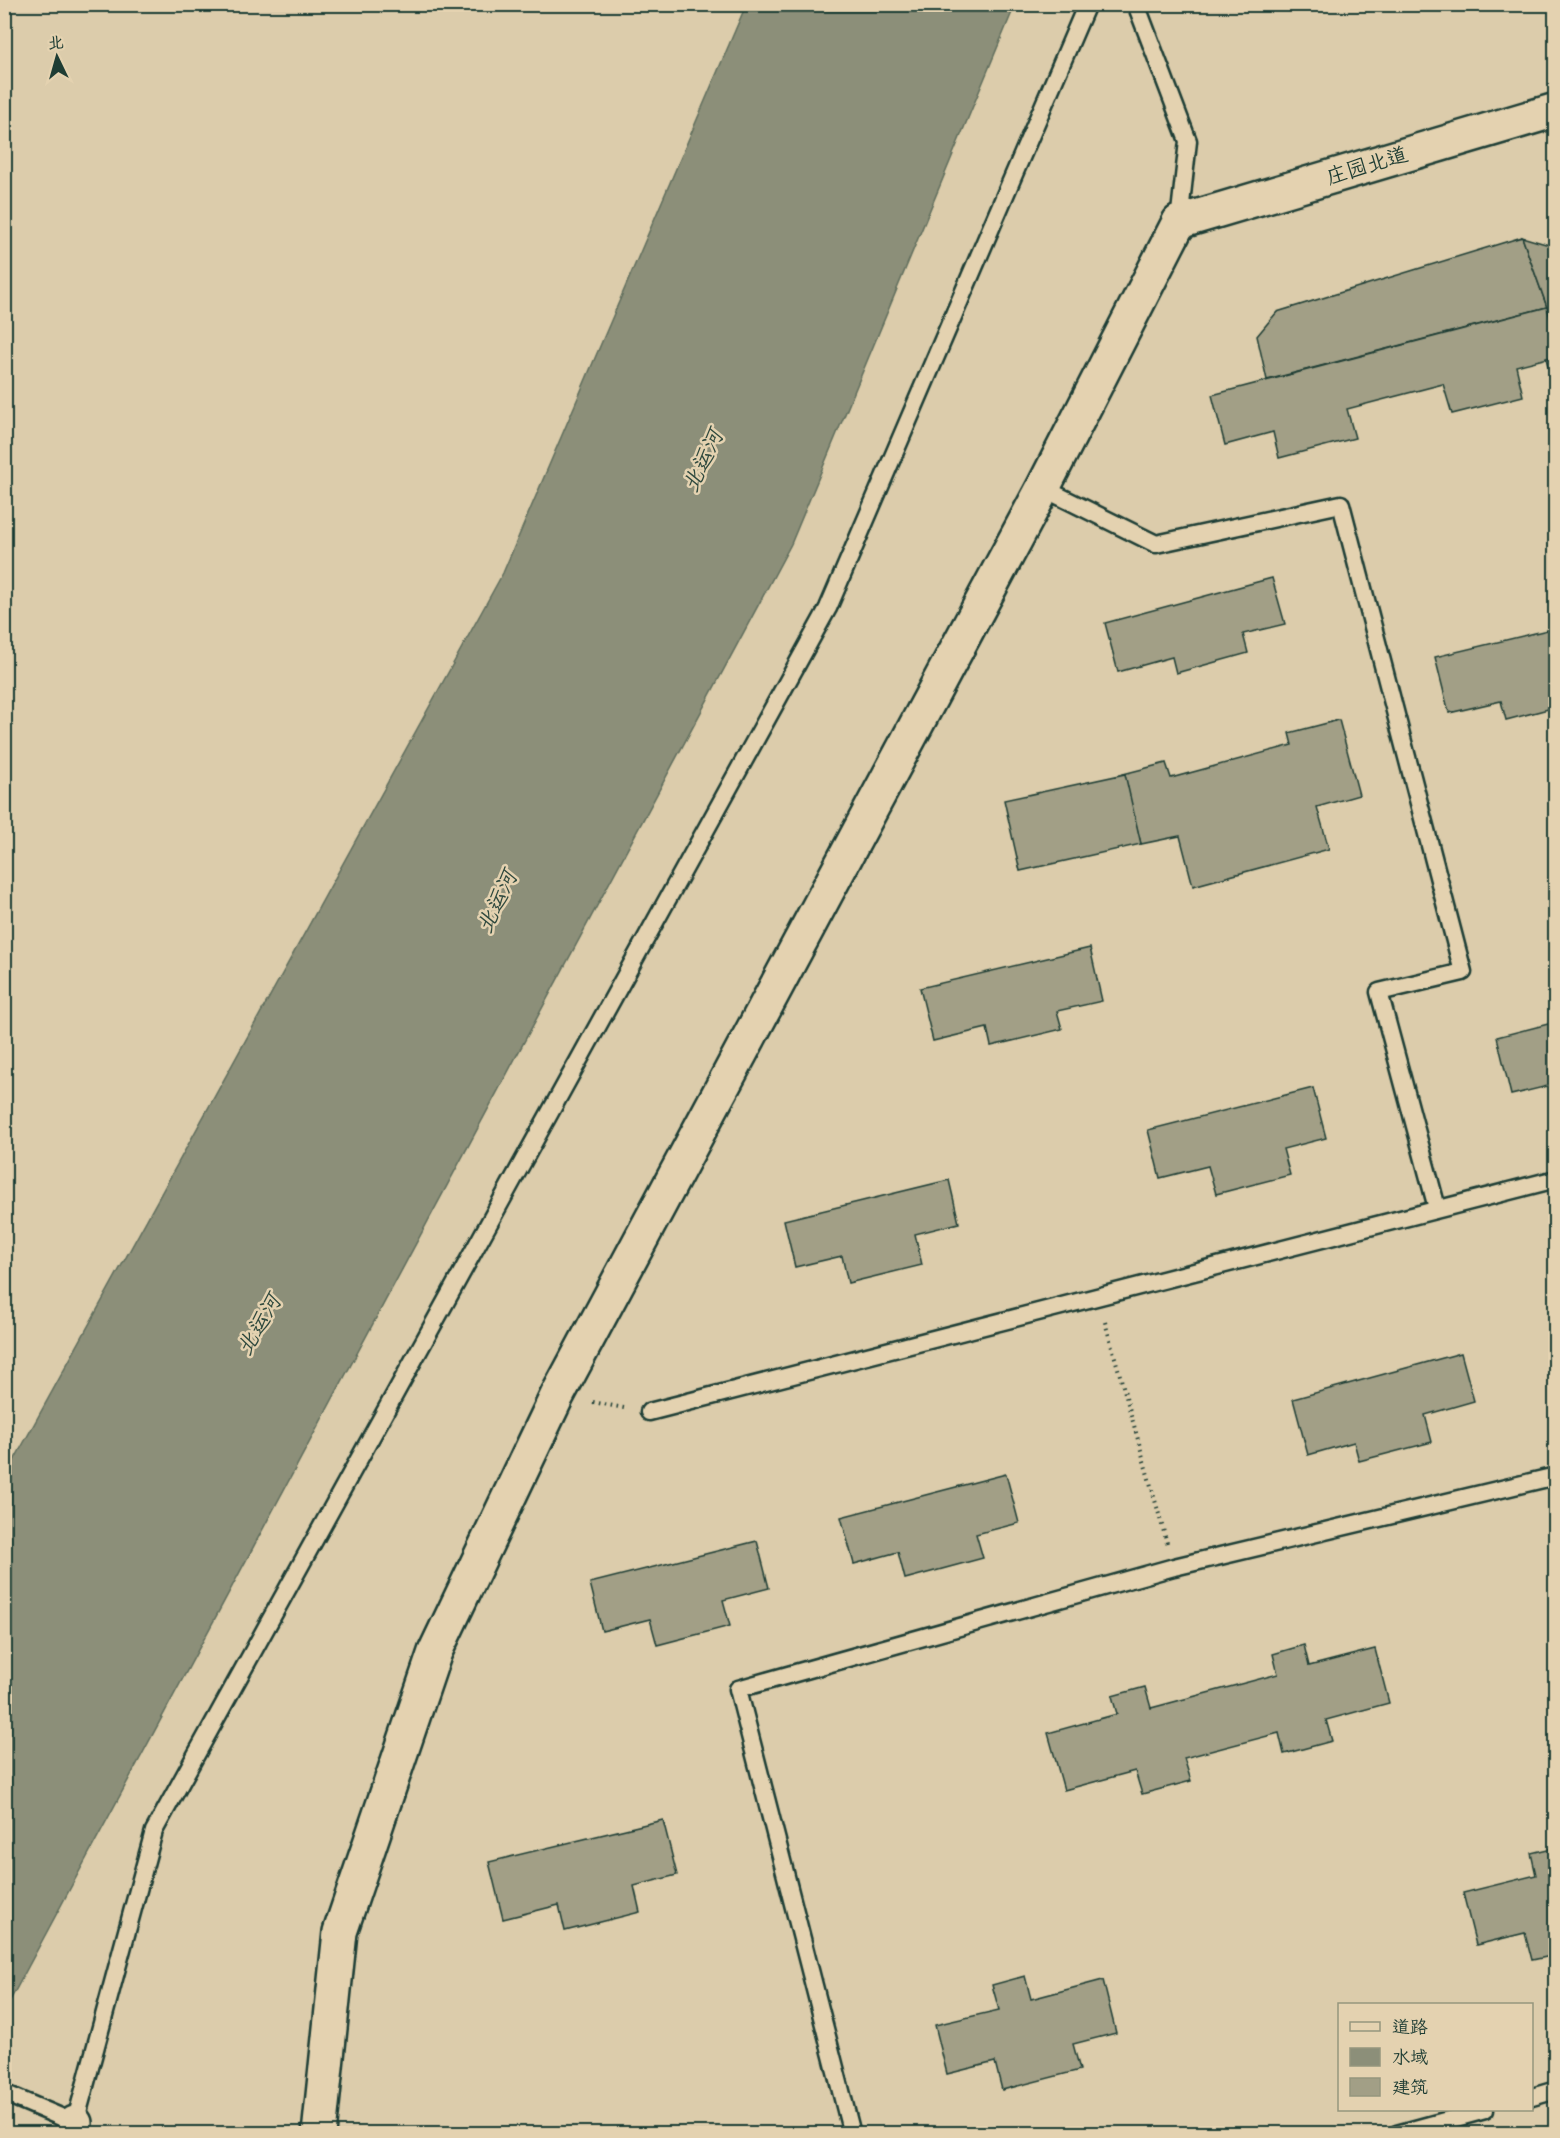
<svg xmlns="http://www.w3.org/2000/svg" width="1560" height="2138" font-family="Pangolin,'LXGW WenKai TC',sans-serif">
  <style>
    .water { fill: #8c8f79; stroke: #606e5d; stroke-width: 1.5 }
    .building { fill: #a29f86; stroke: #1f3d34; stroke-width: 1.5 }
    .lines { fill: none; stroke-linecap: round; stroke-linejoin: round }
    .service-casing { stroke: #1f3d34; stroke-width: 21 }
    .minor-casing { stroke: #1f3d34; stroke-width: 38 }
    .tertiary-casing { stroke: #1f3d34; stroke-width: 38 }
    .secondary-casing { stroke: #1f3d34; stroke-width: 38 }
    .path { stroke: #1f3d34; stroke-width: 4; stroke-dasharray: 1.5 4.5; stroke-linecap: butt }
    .service { stroke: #e4d2b0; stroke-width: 16 }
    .minor { stroke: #e4d2b0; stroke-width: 33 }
    .tertiary { stroke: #e4d2b0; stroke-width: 33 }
    .secondary { stroke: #e4d2b0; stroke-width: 33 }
    .labels { text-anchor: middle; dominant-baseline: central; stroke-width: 5; stroke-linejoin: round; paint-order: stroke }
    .street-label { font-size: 21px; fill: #1f3d34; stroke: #e4d2b0 }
    .water-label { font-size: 22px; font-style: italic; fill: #2f493e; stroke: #e4d2b0 }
  </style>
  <rect width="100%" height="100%" fill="#dcccab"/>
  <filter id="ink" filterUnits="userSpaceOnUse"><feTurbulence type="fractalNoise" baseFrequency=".0167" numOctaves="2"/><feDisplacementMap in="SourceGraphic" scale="12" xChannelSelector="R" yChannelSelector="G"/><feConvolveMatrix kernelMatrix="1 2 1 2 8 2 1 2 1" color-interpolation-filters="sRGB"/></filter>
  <g filter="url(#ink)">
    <polygon class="water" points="746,5 1015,5 791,544 5,2010 5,1477 503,573"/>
    <g class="building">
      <polygon points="1522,237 1547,307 1267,380 1257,336 1277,312"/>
      <polygon points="1522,237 1556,247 1556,338 1547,307"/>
      <polygon points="1547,307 1556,338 1556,356 1516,366 1523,396 1452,414 1443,384 1347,409 1355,438 1279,458 1273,432 1225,445 1212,395"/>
      <polygon points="1556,356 1556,398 1546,358"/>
      <polygon points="1272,578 1285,624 1243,634 1248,653 1176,673 1172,657 1118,672 1105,623"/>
      <polygon points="1556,628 1556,707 1506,720 1501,701 1449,713 1435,657"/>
      <polygon points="1339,720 1359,795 1317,807 1329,849 1193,886 1180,836 1141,844 1123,774 1166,763 1171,778 1292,745 1289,733"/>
      <polygon points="1125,774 1141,844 1020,871 1004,800"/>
      <polygon points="1090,948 1102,1001 1057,1011 1062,1029 991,1046 987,1028 933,1041 920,988"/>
      <polygon points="1556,1022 1556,1084 1511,1095 1497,1037"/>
      <polygon points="1313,1088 1326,1138 1283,1149 1290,1175 1216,1194 1208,1166 1160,1178 1148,1130"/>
      <polygon points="949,1180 959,1223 915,1234 922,1265 848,1283 842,1256 795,1267 784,1220"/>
      <polygon points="1461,1353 1474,1401 1425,1415 1432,1442 1359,1461 1354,1442 1308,1455 1293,1399"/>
      <polygon points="1006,1474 1019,1523 976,1534 983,1558 905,1579 898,1552 854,1564 841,1517"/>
      <polygon points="757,1541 769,1588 723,1600 730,1626 657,1645 650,1619 602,1631 590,1583"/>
      <polygon points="1304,1645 1309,1666 1375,1649 1389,1703 1326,1720 1332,1741 1284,1754 1279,1733 1184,1758 1191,1781 1142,1794 1135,1771 1064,1790 1048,1733 1117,1714 1112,1696 1145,1687 1151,1708 1278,1674 1273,1654"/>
      <polygon points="663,1820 677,1875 634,1886 640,1912 565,1931 559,1905 503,1919 489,1862"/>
      <polygon points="1556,1847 1556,1955 1532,1960 1525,1933 1476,1945 1463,1893 1536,1875 1531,1853"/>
      <polygon points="1025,1976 1031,1999 1103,1980 1116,2033 1073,2044 1080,2070 1002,2090 995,2062 947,2074 935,2025 999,2010 992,1985"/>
    </g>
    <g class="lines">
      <defs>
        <g id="service">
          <polyline points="1136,4 1188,141 1179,222"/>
          <polyline points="1043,488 1156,544 1341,504 1463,972 1379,992 1437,1208"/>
          <polyline points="649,1412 1556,1179"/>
          <polyline points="4,2093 75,2123 154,1831 828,608 1087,4"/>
          <polyline points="1532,2097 1556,2090"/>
          <polyline points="852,2134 738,1689 1174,1567 1556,1476"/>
          <polyline points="1397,2134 1485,2110"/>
        </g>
        <polyline id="minor" points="74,2134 75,2123"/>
        <polyline id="tertiary" points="319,2134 340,1932 435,1652 557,1396 1043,488 1179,222"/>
        <polyline id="secondary" points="1179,222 1556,110"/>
      </defs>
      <use href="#service" class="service-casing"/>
      <use href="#minor" class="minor-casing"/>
      <use href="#tertiary" class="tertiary-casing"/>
      <use href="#secondary" class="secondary-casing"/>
      <g class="path">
        <polyline points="1105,1322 1167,1543"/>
        <polyline points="593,1402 624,1408"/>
      </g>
      <use href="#service" class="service"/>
      <use href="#minor" class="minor"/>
      <use href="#tertiary" class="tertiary"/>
      <use href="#secondary" class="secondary"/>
    </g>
  </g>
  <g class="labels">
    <g class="street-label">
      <text transform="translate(1367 166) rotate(-17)">庄园北道</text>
    </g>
    <g class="water-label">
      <text transform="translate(703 461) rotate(-65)">北运河</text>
      <text transform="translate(497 902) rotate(-65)">北运河</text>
      <text transform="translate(259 1325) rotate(-60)">北运河</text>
    </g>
  </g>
  <rect width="1560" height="2138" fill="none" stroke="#e4d2b0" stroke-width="24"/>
  <rect x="12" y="12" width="1536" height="2114" fill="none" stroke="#1f3d34" stroke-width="2" filter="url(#ink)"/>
  <rect x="1338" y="2003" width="195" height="108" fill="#e4d2b0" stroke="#95967e" stroke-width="1.5"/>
  <rect x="1350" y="2022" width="30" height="9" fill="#e4d2b0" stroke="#95967e" stroke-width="1.5"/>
  <text x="1392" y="2033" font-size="18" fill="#1f3d34">道路</text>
  <rect x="1350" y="2048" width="30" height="18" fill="#8c8f79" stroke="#95967e" stroke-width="1.5"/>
  <text x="1392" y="2063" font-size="18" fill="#1f3d34">水域</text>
  <rect x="1350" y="2078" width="30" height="18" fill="#a29f86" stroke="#95967e" stroke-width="1.5"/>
  <text x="1392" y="2093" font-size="18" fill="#1f3d34">建筑</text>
  <g transform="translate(57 57) rotate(355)" stroke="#e4d2b0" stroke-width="4.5" paint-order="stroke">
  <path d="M0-4.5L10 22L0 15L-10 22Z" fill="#1f3d34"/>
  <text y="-9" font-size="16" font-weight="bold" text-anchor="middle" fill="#1f3d34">北</text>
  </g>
</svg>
